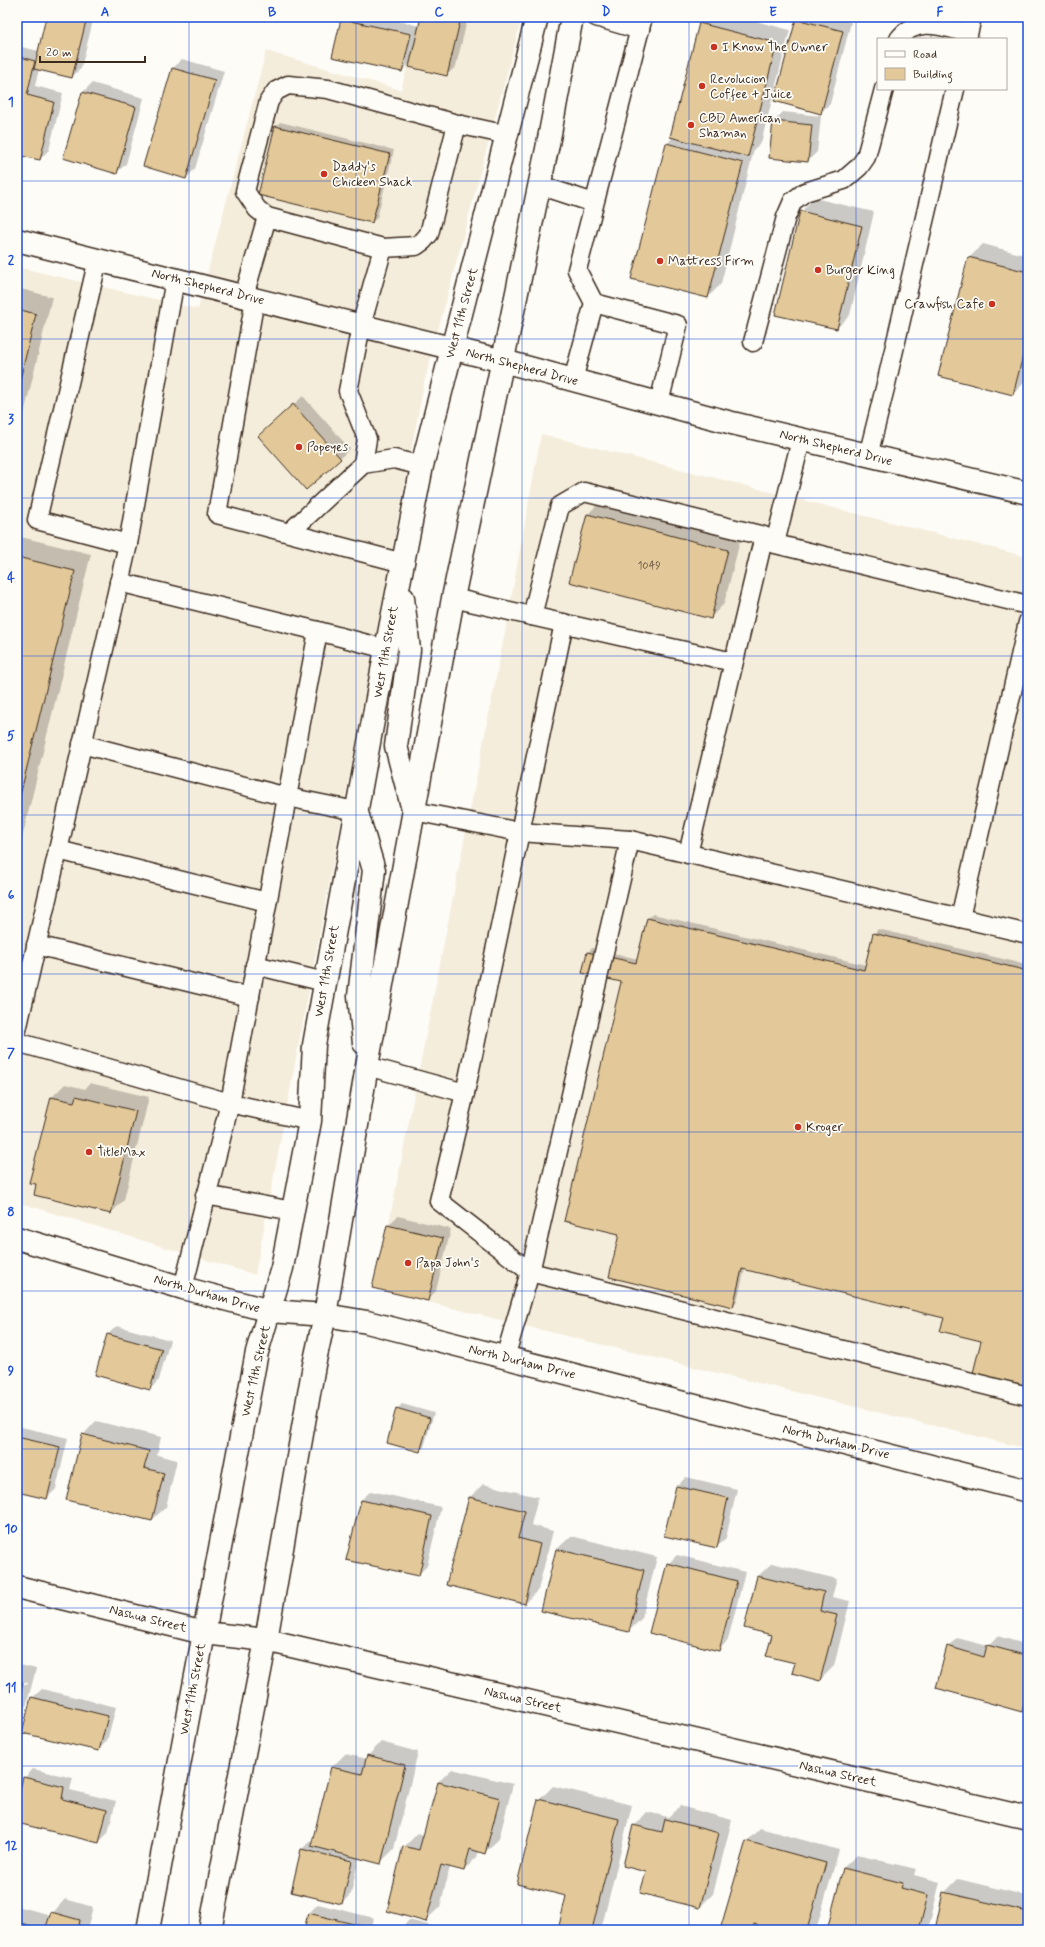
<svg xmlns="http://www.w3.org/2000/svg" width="1045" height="1947" font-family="Mynerve,sans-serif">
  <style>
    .built { fill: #f5eddb }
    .shadow { fill: #0003 }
    .building { fill: #e3c999; stroke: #3b2a1e }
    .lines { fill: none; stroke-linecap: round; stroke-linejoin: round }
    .lane-casing { stroke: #3b2a1e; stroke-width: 21 }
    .street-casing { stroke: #3b2a1e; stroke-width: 25 }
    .secondary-casing { stroke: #3b2a1e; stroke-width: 25 }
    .primary-casing { stroke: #3b2a1e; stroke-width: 25 }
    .lane { stroke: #fdfcf7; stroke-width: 18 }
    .street { stroke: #fdfcf7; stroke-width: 22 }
    .secondary { stroke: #fdfcf7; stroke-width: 22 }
    .primary { stroke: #fdfcf7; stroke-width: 22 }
    .grid { fill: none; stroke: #1d4ed8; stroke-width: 1; stroke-opacity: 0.55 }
    .poi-dot { fill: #c8321e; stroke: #fdfcf7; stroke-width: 1.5 }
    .labels { text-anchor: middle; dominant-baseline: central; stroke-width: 3.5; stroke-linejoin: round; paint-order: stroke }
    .number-label { font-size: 11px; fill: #65523d }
    .poi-label { font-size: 13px; fill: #3b2a1e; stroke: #fdfcf7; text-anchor: start }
    .street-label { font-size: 13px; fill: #3b2a1e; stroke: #fdfcf7 }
    .neatline { fill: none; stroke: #1d4ed8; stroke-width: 1.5 }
    .grid-label { font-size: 13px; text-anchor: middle; font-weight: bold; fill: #1d4ed8 }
  </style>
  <rect width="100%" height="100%" fill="#fdfcf7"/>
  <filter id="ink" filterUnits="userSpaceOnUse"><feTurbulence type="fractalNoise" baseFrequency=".025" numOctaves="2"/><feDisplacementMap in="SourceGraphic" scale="8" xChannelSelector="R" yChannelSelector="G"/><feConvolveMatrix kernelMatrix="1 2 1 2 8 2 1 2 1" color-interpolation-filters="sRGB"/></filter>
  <g filter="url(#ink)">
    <g class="built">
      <polygon points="420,17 522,17 424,383 255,1275 17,1202 17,267 198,309 266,51 401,90"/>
      <polygon points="541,434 1028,557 1028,1449 378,1290 390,1218 506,627"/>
    </g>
    <g class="shadow">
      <polygon points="47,17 94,17 81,68 72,77 39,69 35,86 63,93 49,150 40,159 17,154 17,46 39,51"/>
      <polygon points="344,17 382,17 420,26 422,17 468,17 456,66 447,75 412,61 402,71 342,19"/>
      <polygon points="707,17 740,17 790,30 761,143 754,149 721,284 708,297 667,144 673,137 700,24"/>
      <polygon points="800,17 832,17 851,22 830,104 820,113 775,101 797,19"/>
      <polygon points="182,59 224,71 195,169 186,178 173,68"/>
      <polygon points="92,83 144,98 126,164 116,173 83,92"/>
      <polygon points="783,112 821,116 817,152 808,161 774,121"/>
      <polygon points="280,122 394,150 377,218 372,222 259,194 276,126"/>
      <polygon points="814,198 874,212 850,315 837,328 801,212"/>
      <polygon points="983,244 1028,256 1028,374 1026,381 1013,394 969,258"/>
      <polygon points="17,288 52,297 17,443"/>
      <polygon points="303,396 350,449 306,489 268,427"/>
      <polygon points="601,501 741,537 724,604 710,618 570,581 588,514"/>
      <polygon points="17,536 91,554 17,859"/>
      <polygon points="653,914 866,965 874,934 878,929 1028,965 1028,1385 982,1340 945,1317 745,1269 737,1301 733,1306 620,1234 622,982 588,952 592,948 638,959 648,918"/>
      <polygon points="90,1083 149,1097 124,1200 111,1213 52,1097 65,1084 85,1089"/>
      <polygon points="398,1216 451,1229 436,1291 427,1300 374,1287 388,1225"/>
      <polygon points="117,1326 170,1340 159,1380 150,1389 107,1335"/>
      <polygon points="402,1404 434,1413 424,1447 420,1451 397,1409"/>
      <polygon points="96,1421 161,1437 157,1455 177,1460 166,1507 152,1520 83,1435"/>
      <polygon points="17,1426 68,1438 56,1489 47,1498 17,1490"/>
      <polygon points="686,1477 737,1489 726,1538 716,1547 665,1535 677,1486"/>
      <polygon points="483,1484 538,1497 531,1525 553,1531 538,1590 525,1603 470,1497"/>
      <polygon points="371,1491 441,1507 427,1566 418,1575 361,1500"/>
      <polygon points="571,1536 657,1557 642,1618 629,1631 557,1549"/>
      <polygon points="677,1555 745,1572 728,1640 719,1650 668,1564"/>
      <polygon points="772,1563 837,1579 832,1597 850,1601 834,1666 820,1680 796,1662 773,1634 745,1627 758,1576"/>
      <polygon points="997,1636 1028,1645 1028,1704 1021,1711 948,1647 957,1638 988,1646"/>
      <polygon points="17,1664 36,1669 17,1741 17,1682 27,1685 28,1683 17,1680"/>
      <polygon points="42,1689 116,1707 107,1741 98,1750 32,1698"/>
      <polygon points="381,1742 418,1752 394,1849 380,1863 359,1857 351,1894 342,1903 292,1891 302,1849 311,1840 313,1841 332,1767 345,1754 367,1759 368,1756"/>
      <polygon points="33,1769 73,1778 70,1790 116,1801 108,1833 99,1842 17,1822 17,1807 24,1778"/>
      <polygon points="452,1769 513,1784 499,1839 485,1852 479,1851 477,1857 464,1870 450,1867 440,1907 426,1920 404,1847 418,1833 424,1835 438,1782"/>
      <polygon points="553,1786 632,1805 602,1926 599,1930 559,1930 568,1895 539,1800"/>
      <polygon points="680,1806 732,1820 713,1894 700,1907 647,1872 634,1826 647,1812 668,1817"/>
      <polygon points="760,1828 839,1850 816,1930 775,1930 763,1926 759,1930 721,1930 747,1841"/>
      <polygon points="857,1855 916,1869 914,1875 940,1882 928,1930 828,1930 843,1868"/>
      <polygon points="958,1879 1028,1896 1028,1930 936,1930 944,1893"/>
      <polygon points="65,1899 93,1907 87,1930 17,1930 17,1906 51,1915"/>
      <polygon points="318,1904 374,1918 371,1930 305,1930 309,1913"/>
      <polygon points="409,1920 443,1929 443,1930 400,1930"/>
    </g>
    <g class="building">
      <polygon points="46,17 87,17 72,78 34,69"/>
      <polygon points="421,17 461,17 447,76 409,67"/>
      <polygon points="341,19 411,34 402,72 332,57"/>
      <polygon points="796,19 843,31 821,114 774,101"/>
      <polygon points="699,23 777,43 748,157 670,137"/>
      <polygon points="17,56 35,61 27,95 54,102 40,160 17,155"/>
      <polygon points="172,68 215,80 186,179 143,166"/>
      <polygon points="82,92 136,107 117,174 63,158"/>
      <polygon points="773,121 812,125 808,162 769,158"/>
      <polygon points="275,126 390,154 372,223 258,195"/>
      <polygon points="666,143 743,163 708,298 631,279"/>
      <polygon points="800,211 862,226 837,329 775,315"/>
      <polygon points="968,257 1028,272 1028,336 1013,395 938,376"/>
      <polygon points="17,309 36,314 17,392"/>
      <polygon points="293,404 341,459 306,490 258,436"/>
      <polygon points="587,514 728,550 711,619 569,582"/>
      <polygon points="17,557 75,571 17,808"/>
      <polygon points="647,918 864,970 873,933 1028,971 1028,1386 973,1373 981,1341 940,1331 944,1318 742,1269 733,1307 609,1277 619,1234 564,1221 621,982 582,973 587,952 636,963"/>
      <polygon points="76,1096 136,1111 111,1214 34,1195 36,1184 29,1183 51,1097 74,1102"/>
      <polygon points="387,1225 443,1238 428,1301 372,1288"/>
      <polygon points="107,1334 162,1349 150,1390 95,1375"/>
      <polygon points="396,1408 430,1418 420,1452 387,1443"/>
      <polygon points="82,1434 149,1451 144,1468 164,1473 152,1521 66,1500"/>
      <polygon points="17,1437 60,1447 47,1499 17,1492"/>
      <polygon points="676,1486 728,1498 717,1548 664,1536"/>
      <polygon points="469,1497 525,1511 518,1538 540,1544 525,1604 446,1585"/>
      <polygon points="361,1500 432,1516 419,1576 346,1560"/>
      <polygon points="556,1549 644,1570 629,1632 541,1611"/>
      <polygon points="667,1563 737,1581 719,1651 649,1633"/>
      <polygon points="757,1576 824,1592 820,1611 837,1615 820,1681 792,1673 795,1663 766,1656 772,1635 744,1628"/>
      <polygon points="987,1645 1028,1656 1028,1689 1022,1712 936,1688 947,1646 984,1657"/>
      <polygon points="17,1681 23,1682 17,1705"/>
      <polygon points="31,1697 108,1716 99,1751 22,1733"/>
      <polygon points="367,1755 405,1765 381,1864 311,1846 331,1767 362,1774"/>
      <polygon points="23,1777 64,1787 62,1799 107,1810 99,1843 17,1823 17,1803"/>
      <polygon points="438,1782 500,1798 485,1854 470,1849 464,1871 441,1865 426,1922 387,1911 403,1846 419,1850"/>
      <polygon points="538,1799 619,1819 592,1930 558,1930 566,1896 517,1884"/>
      <polygon points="665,1819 719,1833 700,1908 640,1893 646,1872 623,1866 633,1825 662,1832"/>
      <polygon points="746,1841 826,1863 807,1930 773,1930 754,1924 753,1930 720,1930"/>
      <polygon points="301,1849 352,1861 342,1904 291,1892"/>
      <polygon points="843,1868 903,1883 901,1888 928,1895 919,1930 827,1930"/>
      <polygon points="943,1892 1028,1912 1025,1930 935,1930"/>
      <polygon points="51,1912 80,1920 78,1930 17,1930 17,1922 45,1930"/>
      <polygon points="308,1913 366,1927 365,1930 304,1930"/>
    </g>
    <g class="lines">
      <defs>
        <g id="lane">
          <polyline points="596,17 640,30"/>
          <path d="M899 39C917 15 944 27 968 33"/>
          <polyline points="967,39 972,17"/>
          <polyline points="457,124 429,234 423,241 416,246 383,248 267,217 257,209 245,191 269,101 276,91 288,85 328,89 457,124 508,135"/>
          <polyline points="539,185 594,203"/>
          <polyline points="98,259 37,520 128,544"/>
          <polyline points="244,296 267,217"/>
          <polyline points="255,299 217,514 403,563"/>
          <polyline points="594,303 678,325 659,403"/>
          <polyline points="753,342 786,217 793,201 805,192 844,180 859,167 866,157 884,89"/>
          <polyline points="573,380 594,303 577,270 643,17"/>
          <polyline points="868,456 886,384 955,89"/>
          <polyline points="363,464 367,439 348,391 361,326 383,248"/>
          <polyline points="290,532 363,464 394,459 422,466"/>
          <polyline points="763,541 1028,605"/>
          <polyline points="775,543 801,440"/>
          <polyline points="119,582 318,631 386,649"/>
          <polyline points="453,598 733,662"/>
          <polyline points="532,616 560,506 584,492 764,536 688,854"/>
          <polyline points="564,623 465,1093 439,1201 530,1272 1028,1396"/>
          <polyline points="82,744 287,797 356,811"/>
          <polyline points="414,811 520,832 630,840 1028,934"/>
          <polyline points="58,850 267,902"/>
          <polyline points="960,918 1028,622"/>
          <polyline points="36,945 250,997"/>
          <polyline points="255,965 325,982"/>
          <polyline points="17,1030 128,544 175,279"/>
          <polyline points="17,1042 230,1103 310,1121"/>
          <polyline points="367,1066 465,1093"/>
          <polyline points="205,1195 293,1211"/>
          <polyline points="183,1288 230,1103 318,631"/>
          <polyline points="505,1358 530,1272 630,840"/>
        </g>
        <polyline id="street" points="17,1587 204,1633 266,1640 1028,1818"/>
        <g id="secondary">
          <polyline points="403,598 409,650 396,746 412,806"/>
          <polyline points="358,816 374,870 359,996 364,1043"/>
          <polyline points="148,1930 257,1352 282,1268 310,1121 314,1045 386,649 422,466 537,17"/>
          <polyline points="210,1930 266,1640 314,1365 325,1315 367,1066 453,598 548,144 572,17"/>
        </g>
        <g id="primary">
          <polyline points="17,240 503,361 732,423 1028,493"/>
          <polyline points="17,1238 183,1288 270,1311 325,1315 367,1322 1028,1491"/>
        </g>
      </defs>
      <use href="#lane" class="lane-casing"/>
      <use href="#street" class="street-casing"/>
      <use href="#secondary" class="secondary-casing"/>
      <use href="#primary" class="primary-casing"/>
      <use href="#lane" class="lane"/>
      <use href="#street" class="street"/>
      <use href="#secondary" class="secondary"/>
      <use href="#primary" class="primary"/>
    </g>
  </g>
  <path class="grid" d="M189 17V1930M356 17V1930M522 17V1930M689 17V1930M856 17V1930M17 181H1028M17 339H1028M17 498H1028M17 656H1028M17 815H1028M17 974H1028M17 1132H1028M17 1291H1028M17 1449H1028M17 1608H1028M17 1766H1028"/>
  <g class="poi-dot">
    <circle cx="714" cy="47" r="4"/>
    <circle cx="702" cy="86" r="4"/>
    <circle cx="691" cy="125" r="4"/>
    <circle cx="324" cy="174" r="4"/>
    <circle cx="660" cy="261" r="4"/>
    <circle cx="818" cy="270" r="4"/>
    <circle cx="992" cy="304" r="4"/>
    <circle cx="299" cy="447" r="4"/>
    <circle cx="798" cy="1127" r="4"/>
    <circle cx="89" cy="1152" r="4"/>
    <circle cx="408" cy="1263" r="4"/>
  </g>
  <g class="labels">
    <g class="number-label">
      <text x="649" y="566">1049</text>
    </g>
    <g class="poi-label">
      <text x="722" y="47">I Know The Owner</text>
      <text x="710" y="79">Revolucion<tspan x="710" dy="15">Coffee + Juice</tspan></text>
      <text x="699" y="118">CBD American<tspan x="699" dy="15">Shaman</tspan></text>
      <text x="332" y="167">Daddy's<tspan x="332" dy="15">Chicken Shack</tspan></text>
      <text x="668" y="261">Mattress Firm</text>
      <text x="826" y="270">Burger King</text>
      <text x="984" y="304" text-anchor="end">Crawfish Cafe</text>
      <text x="307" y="447">Popeyes</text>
      <text x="806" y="1127">Kroger</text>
      <text x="97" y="1152">TitleMax</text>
      <text x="416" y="1263">Papa John's</text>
    </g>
    <g class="street-label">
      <text transform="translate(208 287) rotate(14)">North Shepherd Drive</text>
      <text transform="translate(462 313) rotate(-75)">West 11th Street</text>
      <text transform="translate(522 367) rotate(15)">North Shepherd Drive</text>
      <text transform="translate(836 448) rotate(14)">North Shepherd Drive</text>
      <text transform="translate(386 652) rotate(-80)">West 11th Street</text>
      <text transform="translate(327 971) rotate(-80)">West 11th Street</text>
      <text transform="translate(207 1294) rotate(16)">North Durham Drive</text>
      <text transform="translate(522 1362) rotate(14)">North Durham Drive</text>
      <text transform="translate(256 1371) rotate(-77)">West 11th Street</text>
      <text transform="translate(836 1442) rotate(14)">North Durham Drive</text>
      <text transform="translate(148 1619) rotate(14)">Nashua Street</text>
      <text transform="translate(193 1689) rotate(-79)">West 11th Street</text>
      <text transform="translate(523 1700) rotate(13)">Nashua Street</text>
      <text transform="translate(838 1774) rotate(13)">Nashua Street</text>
    </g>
  </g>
  <rect width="1045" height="1947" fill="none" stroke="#fdfcf7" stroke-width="44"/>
  <rect x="877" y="38" width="130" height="52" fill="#fdfcf7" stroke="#afa8a0"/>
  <rect x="885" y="51" width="20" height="6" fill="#fdfcf7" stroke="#afa8a0"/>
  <text x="913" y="58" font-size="12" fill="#3b2a1e">Road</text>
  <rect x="885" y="68" width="20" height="12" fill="#e3c999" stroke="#afa8a0"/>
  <text x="913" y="78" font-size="12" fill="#3b2a1e">Building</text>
  <path d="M40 56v6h105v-6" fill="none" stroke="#3b2a1e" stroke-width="2"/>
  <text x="46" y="56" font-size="12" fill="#3b2a1e" stroke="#fdfcf7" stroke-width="3" paint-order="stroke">20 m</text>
  <rect x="22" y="22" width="1001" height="1903" class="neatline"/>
  <g class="grid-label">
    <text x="105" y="16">A</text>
    <text x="272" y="16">B</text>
    <text x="439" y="16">C</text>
    <text x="606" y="16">D</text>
    <text x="773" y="16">E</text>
    <text x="940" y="16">F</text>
    <text x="11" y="106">1</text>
    <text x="11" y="264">2</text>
    <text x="11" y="423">3</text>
    <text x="11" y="582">4</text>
    <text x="11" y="740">5</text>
    <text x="11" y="899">6</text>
    <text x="11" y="1057">7</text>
    <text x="11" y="1216">8</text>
    <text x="11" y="1375">9</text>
    <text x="11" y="1533">10</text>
    <text x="11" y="1692">11</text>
    <text x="11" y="1850">12</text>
  </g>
</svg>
